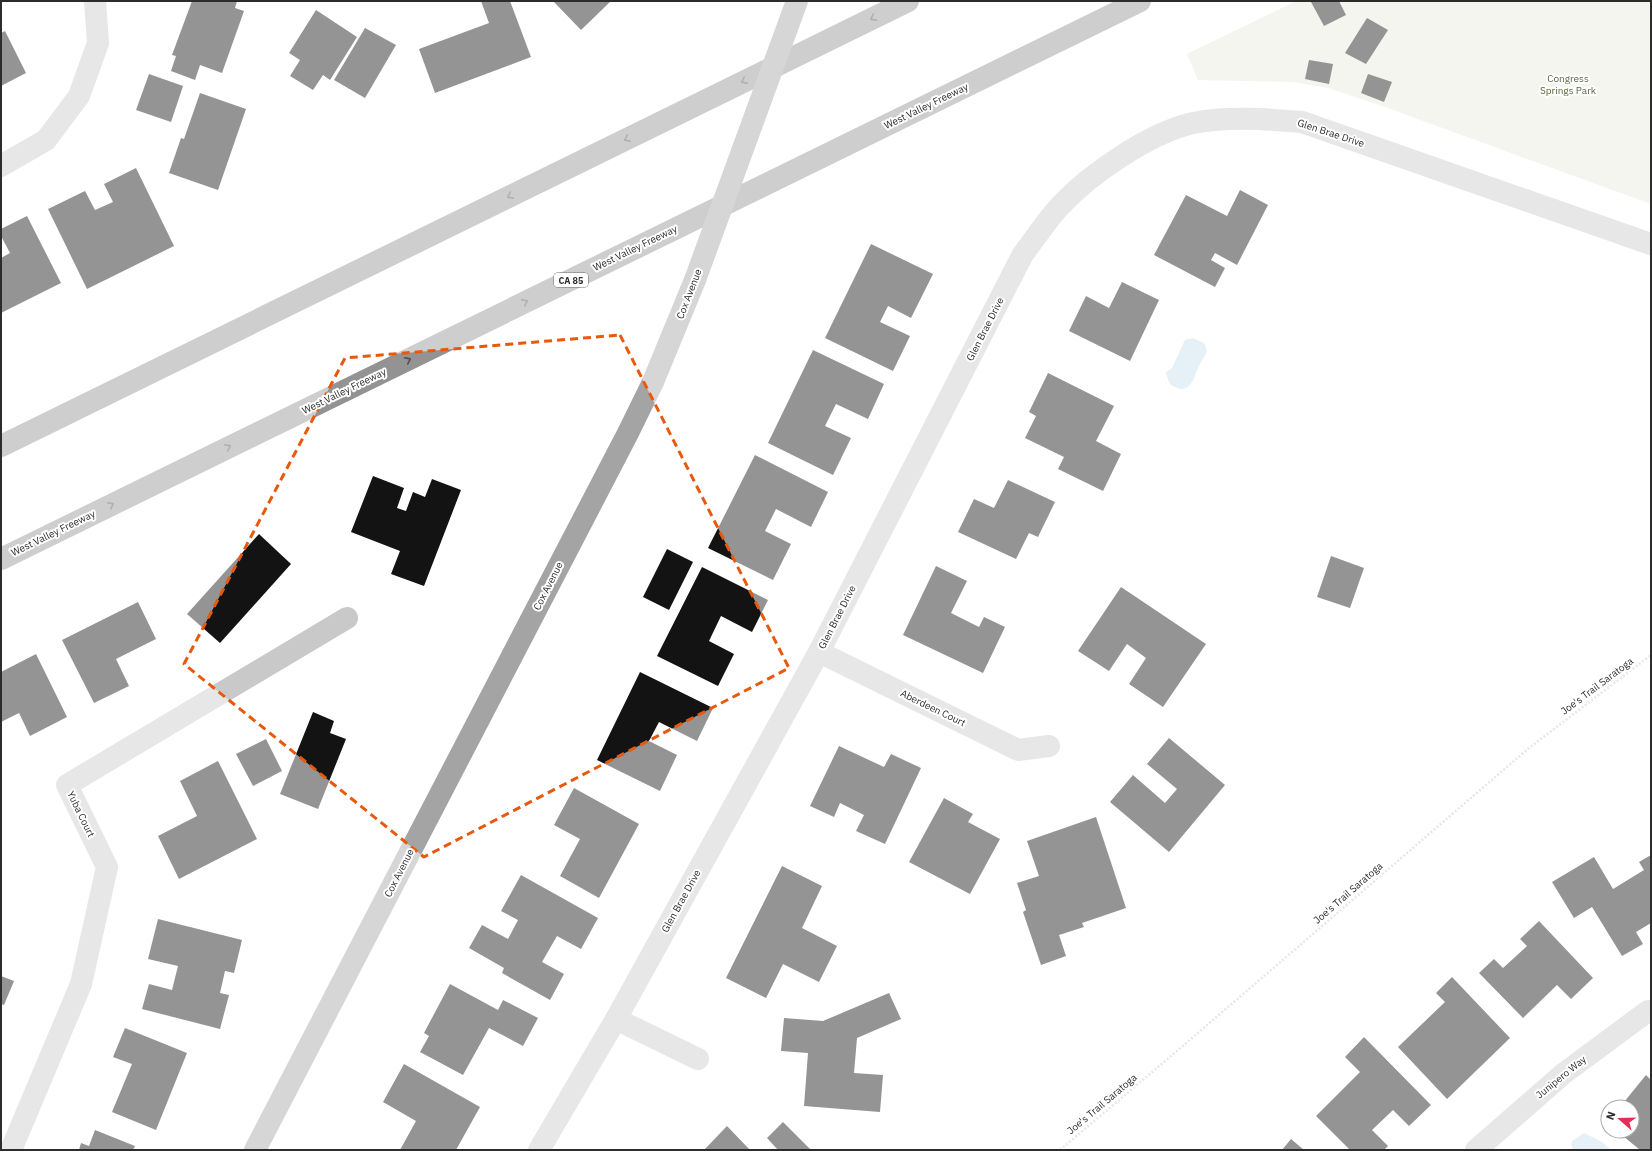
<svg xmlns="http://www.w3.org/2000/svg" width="1652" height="1151" font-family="'IBM Plex Sans',sans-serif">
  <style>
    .green { fill: #e4e9d9 }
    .water { fill: #c5e1ea }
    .building { fill: #131313 }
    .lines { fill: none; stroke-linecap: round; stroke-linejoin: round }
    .path { stroke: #c9c9c9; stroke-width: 2.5; stroke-dasharray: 2 2; stroke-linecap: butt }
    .minor { stroke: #c9c9c9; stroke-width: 22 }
    .major { stroke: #a4a4a4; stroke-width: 22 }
    .highway { stroke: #939393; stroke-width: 22 }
    .major-bridge { stroke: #a4a4a4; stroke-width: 22 }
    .oneway { stroke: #505050 }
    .marked { fill: none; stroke: #e8590c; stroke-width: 3; stroke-dasharray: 8 5; stroke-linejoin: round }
    .labels { text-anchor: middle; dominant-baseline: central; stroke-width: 4; stroke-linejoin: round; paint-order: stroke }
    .shield { fill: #fff; stroke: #6b6b6b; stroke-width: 1 }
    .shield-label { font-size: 9px; font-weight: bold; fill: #2c2c2c }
    .park-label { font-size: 10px; fill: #56663a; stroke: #fff }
    .street-label { font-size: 10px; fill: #2c2c2c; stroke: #fff }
  </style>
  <rect width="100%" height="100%" fill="#fff"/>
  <polygon class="green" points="1296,1 1651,1 1651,204 1385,107 1328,88 1293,82 1198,80 1187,54"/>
  <g class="water">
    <path d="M1193 338 1204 343C1209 353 1206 354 1201 362 1195 371 1193 396 1175 387 1169 385 1167 378 1166 372L1172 368 1185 340Z"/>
    <polygon points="1584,1133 1602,1142 1611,1150 1573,1150 1571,1144 1572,1141"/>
  </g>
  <g class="building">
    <polygon points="192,1 237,1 235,8 244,11 222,73 200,65 195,80 171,71 176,56 172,55"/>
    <polygon points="481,1 510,1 531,57 435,93 419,49 489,23"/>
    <polygon points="553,1 611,1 581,30"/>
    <polygon points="1314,1 1339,1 1346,15 1324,26 1311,2"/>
    <polygon points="316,10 357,37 330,80 323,75 313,90 290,76 300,60 289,53"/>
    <polygon points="1367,18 1388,30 1366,64 1345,53"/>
    <polygon points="365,28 396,45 365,98 334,80"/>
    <polygon points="5,31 26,73 1,86 1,33"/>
    <polygon points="1309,60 1333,64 1329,84 1305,79"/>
    <polygon points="149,74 183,86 171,122 136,110"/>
    <polygon points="1368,74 1392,82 1384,102 1361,93"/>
    <polygon points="200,93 246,109 218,190 169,173 181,138 184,139"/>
    <polygon points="136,168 174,246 87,289 48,209 85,191 95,210 113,202 104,184"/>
    <polygon points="1240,190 1268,205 1237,265 1215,253 1211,260 1225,268 1215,287 1154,255 1186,195 1227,216"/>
    <polygon points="27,216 61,283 1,313 1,258 10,253 1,236 1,229"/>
    <polygon points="871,244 933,274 911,318 888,306 880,322 910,336 893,371 825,338"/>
    <polygon points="1122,282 1159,300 1130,361 1069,331 1086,296 1109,308"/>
    <polygon points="813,350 884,384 868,419 836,404 825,426 851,438 833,475 768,443"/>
    <polygon points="1048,373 1114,406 1096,441 1121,454 1103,491 1058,469 1064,457 1025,438 1036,416 1029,412"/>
    <polygon points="755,455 828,492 811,527 776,509 765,531 791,544 773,580 708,548"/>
    <polygon points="373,476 404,488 397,508 406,511 413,492 425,497 432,479 461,490 424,586 391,574 400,551 351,532"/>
    <polygon points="1008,480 1055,502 1038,537 1029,533 1016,559 958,532 974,499 994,508"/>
    <polygon points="259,534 291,564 220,643 187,614"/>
    <polygon points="667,549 693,562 669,610 643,597"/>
    <polygon points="1331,556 1364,568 1350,608 1317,597"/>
    <polygon points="936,566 967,581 951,613 979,627 984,617 1005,627 983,673 903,635"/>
    <polygon points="702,567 768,600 752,632 721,616 709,641 734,654 718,686 657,656"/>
    <polygon points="1121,587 1206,644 1163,707 1129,684 1146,658 1127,644 1109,671 1078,651"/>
    <polygon points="138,602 156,639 116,659 129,686 94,703 62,640"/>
    <polygon points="36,654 67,717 30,736 19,713 1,722 1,672"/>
    <polygon points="640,672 713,708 697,741 659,722 649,741 677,755 660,791 597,760"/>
    <polygon points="313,712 334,721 330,733 346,739 318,809 280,794"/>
    <polygon points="1169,738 1225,785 1169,852 1110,802 1133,775 1165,803 1177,789 1147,764"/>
    <polygon points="266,739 282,771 253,786 236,754"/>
    <polygon points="839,746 884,767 891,754 921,768 885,844 856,831 864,815 840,803 834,817 810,806"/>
    <polygon points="218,761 257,839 179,879 158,836 197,816 180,781"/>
    <polygon points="574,788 639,824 599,898 560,876 580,839 554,825"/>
    <polygon points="944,798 973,814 968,822 1000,839 970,894 909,862"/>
    <polygon points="1096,817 1126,908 1082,923 1084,927 1059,935 1066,956 1041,965 1023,912 1026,910 1017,883 1039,876 1027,841"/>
    <polygon points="1651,855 1651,923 1636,932 1643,944 1622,956 1592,907 1574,918 1552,882 1594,857 1613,889 1644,870 1639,862"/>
    <polygon points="782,866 822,886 802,928 837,946 819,982 783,964 766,998 726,978"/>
    <polygon points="521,875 598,918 581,949 557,936 542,962 564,974 550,1000 502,973 504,968 469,948 482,925 508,939 518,920 501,911"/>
    <polygon points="158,919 242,940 234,973 225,971 220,993 229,995 220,1029 142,1009 149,984 172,990 178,966 148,959"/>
    <polygon points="1539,921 1593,978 1571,999 1557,985 1523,1018 1479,973 1494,959 1503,968 1527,946 1520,939"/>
    <polygon points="1,976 14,981 4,1005 1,1004"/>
    <polygon points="1452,977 1510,1038 1447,1099 1398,1047 1445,1002 1436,993"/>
    <polygon points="450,984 498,1010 503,1000 538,1018 523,1046 489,1028 463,1075 420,1052 429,1036 424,1033"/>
    <polygon points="889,993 901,1019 857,1038 854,1073 883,1075 880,1112 804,1106 808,1053 781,1051 784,1018 823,1021"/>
    <polygon points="125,1028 187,1053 156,1130 112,1112 132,1064 113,1057"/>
    <polygon points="1364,1037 1431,1105 1409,1126 1393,1110 1372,1130 1388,1146 1384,1150 1350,1150 1316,1116 1360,1072 1345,1057"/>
    <polygon points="404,1064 480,1107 456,1150 400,1150 416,1121 383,1102"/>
    <polygon points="1646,1075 1651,1080 1651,1150 1640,1150 1617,1131 1632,1131 1632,1107 1620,1107"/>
    <polygon points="783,1122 811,1150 778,1150 767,1138"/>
    <polygon points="727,1126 750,1150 706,1150 705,1149"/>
    <polygon points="95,1130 135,1146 133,1150 79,1150 81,1143 89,1146"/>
    <polygon points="1291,1139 1304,1150 1282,1150"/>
  </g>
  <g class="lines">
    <polyline class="path" points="1060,1150 1177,1051 1529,748 1651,655"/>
    <g class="minor">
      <polyline points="1,166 46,140 79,96 98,43 95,1"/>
      <polyline points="819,652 1018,750 1049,746"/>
      <polyline points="616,1019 698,1059"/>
      <polyline points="11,1150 81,984 107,867 67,785 347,618"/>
      <path d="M539 1150 616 1019 819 652 1023 254C1035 239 1046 221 1060 206 1090 174 1149 133 1193 123 1229 116 1266 119 1302 122L1651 244"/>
      <polyline points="1476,1150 1563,1074 1648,1011 1651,1011"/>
    </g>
    <polyline class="major" points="255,1150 628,433 653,382 695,280"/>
    <g class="highway">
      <polyline points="1,446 908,1"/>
      <polyline points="1,559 1140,1"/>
    </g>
    <polyline class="major-bridge" points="695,280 797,1"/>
  </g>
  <defs><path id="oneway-chevron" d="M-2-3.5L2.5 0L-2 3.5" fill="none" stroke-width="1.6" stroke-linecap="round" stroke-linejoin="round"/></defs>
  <g class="oneway">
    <use href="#oneway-chevron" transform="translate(873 18) rotate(154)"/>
    <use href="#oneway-chevron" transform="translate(744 81) rotate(154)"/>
    <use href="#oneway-chevron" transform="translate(627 139) rotate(154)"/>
    <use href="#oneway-chevron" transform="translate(510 196) rotate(154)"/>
    <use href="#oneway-chevron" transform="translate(525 302) rotate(-26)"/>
    <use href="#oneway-chevron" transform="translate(408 360) rotate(-26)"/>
    <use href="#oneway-chevron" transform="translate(228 447) rotate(-26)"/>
    <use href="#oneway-chevron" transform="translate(111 505) rotate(-26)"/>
  </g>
  <path d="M0 0H1652V1151H0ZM620 335 789 668 424 857 184 664 345 358Z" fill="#fff" fill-opacity=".55" fill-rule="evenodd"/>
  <path class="marked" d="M620 335 789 668 424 857 184 664 345 358Z"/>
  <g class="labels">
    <rect class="shield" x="554" y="273" width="34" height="14" rx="3"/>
    <g class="shield-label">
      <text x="571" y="280">CA 85</text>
    </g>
    <g class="park-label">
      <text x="1568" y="78">Congress<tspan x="1568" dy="12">Springs Park</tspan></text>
    </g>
    <g class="street-label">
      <text transform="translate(926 106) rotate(-26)">West Valley Freeway</text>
      <text transform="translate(1331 133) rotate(18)">Glen Brae Drive</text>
      <text transform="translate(635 248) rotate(-26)">West Valley Freeway</text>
      <text transform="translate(689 294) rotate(-69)">Cox Avenue</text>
      <text transform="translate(985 329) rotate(-63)">Glen Brae Drive</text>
      <text transform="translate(344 391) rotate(-26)">West Valley Freeway</text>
      <text transform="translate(53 533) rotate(-26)">West Valley Freeway</text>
      <text transform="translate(548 586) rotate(-63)">Cox Avenue</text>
      <text transform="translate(837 617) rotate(-63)">Glen Brae Drive</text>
      <text transform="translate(1597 686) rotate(-37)">Joe's Trail Saratoga</text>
      <text transform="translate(933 708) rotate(26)">Aberdeen Court</text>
      <text transform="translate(81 814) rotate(64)">Yuba Court</text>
      <text transform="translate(399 873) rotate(-63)">Cox Avenue</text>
      <text transform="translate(1348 893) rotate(-41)">Joe's Trail Saratoga</text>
      <text transform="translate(681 901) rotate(-61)">Glen Brae Drive</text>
      <text transform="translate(1561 1077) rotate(-39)">Junipero Way</text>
      <text transform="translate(1102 1104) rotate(-40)">Joe's Trail Saratoga</text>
    </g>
  </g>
  <rect width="1652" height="1151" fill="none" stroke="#2c2c2c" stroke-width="4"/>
  <g transform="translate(1620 1119) rotate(290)"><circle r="19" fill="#ffffff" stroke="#ababab"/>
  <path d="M0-3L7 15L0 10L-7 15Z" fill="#e22e59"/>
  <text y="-6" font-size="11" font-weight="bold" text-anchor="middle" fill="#2c2c2c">N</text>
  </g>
</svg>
